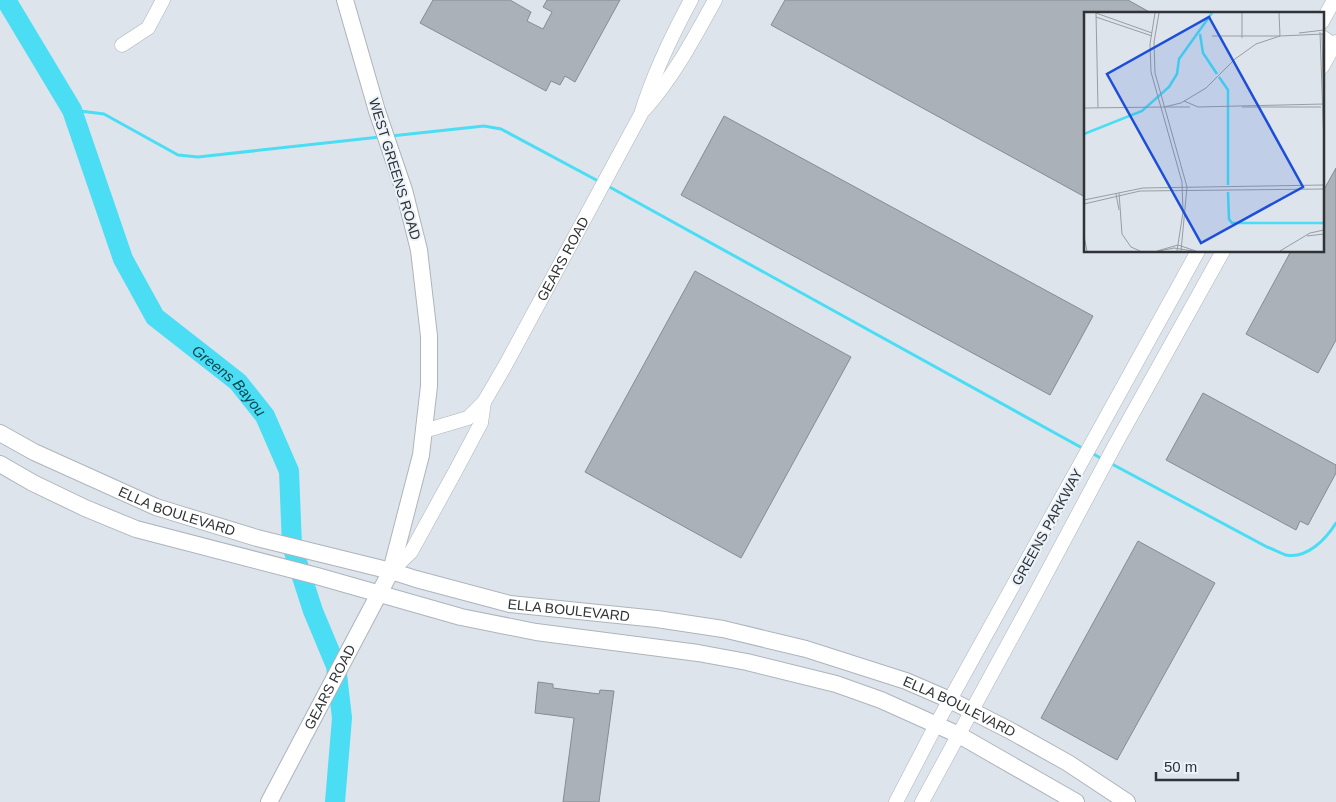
<svg xmlns="http://www.w3.org/2000/svg" width="1336" height="802" font-family="Helvetica,sans-serif">
  <style>
    .lines { fill: none; stroke-linecap: round; stroke-linejoin: round }
    .stream { stroke: #4bddf3; stroke-width: 3 }
    .river { stroke: #4bddf3; stroke-width: 20 }
    .building { fill: #aab1b8; stroke: #868c93 }
    .minor-casing { stroke: #aeb4bc; stroke-width: 15 }
    .major-casing { stroke: #aeb4bc; stroke-width: 18 }
    .minor { stroke: #fff; stroke-width: 14 }
    .major { stroke: #fff; stroke-width: 16 }
    .labels { text-anchor: middle; dominant-baseline: central; stroke-width: 4; stroke-linejoin: round; paint-order: stroke }
    .street-label { font-size: 14px; fill: #303336; stroke: #ebf2f9 }
    .water-label { font-size: 15px; font-style: italic; fill: #044851; stroke: #ebf2f9 }
    .inset-river { fill: none; stroke: #4bddf3; stroke-width: 2.5 }
    .inset-road { fill: none; stroke: #989da3; stroke-width: 1 }
    .view { fill: #1d4ed8; fill-opacity: 0.15; stroke: #1d4ed8; stroke-width: 2.5 }
    .inset-edge { fill: none; stroke: #303336; stroke-width: 2.5 }
  </style>
  <rect width="100%" height="100%" fill="#dde4ec"/>
  <g class="lines">
    <g class="stream">
      <polyline points="72,110 104,114 178,155 198,157 380,137"/>
      <polyline points="391,136 484,126 501,129 600,182"/>
      <polyline points="606,185 1084,449"/>
      <polyline points="1090,452 1104,460"/>
      <path d="M1110 463 1267 547C1273 549 1280 553 1286 555 1307 559 1326 539 1336 523"/>
    </g>
    <path class="river" id="s1" d="M6 0 72 110 123 259 155 317 238 382 265 416 289 471 292 546 313 611 336 666 342 718 335 802"/>
  </g>
  <g class="building">
    <polygon points="433,0 510,0 531,12 527,21 543,29 552,12 543,7 547,0 620,0 575,82 565,76 560,85 551,81 546,91 420,23"/>
    <polygon points="785,0 1128,0 1153,14 1085,14 1085,197 771,25"/>
    <polygon points="724,116 1093,316 1050,395 681,195"/>
    <polygon points="1336,168 1336,340 1318,373 1246,334 1291,251 1322,251 1322,193"/>
    <polygon points="695,271 851,357 741,558 585,472"/>
    <polygon points="1203,393 1336,465 1336,473 1308,525 1300,521 1296,530 1166,460"/>
    <polygon points="1138,541 1215,583 1117,760 1041,718"/>
    <polygon points="538,682 553,684 553,688 599,694 600,690 614,691 599,802 563,802 574,718 535,713"/>
  </g>
  <g class="lines">
    <defs>
      <g id="minor">
        <polyline points="1322,22 1334,0"/>
        <polyline points="1322,37 1334,45"/>
        <polyline points="122,45 148,28 163,0"/>
        <polyline points="1322,67 1336,42"/>
        <path d="M644 110C673 78 694 38 715 0"/>
        <path id="s2" d="M424 431 468 418 484 402 505 366 641 114C653 75 671 37 691 0"/>
        <polyline points="391,571 411,552 456,470 481,423 484,402"/>
        <polyline points="896,802 936,725 1198,251"/>
        <polyline points="922,802 1037,591 1115,445 1223,251"/>
      </g>
      <g id="major">
        <path id="s3" d="M0 433 34 452 156 507 257 538 391 571 416 579 510 604 657 619 723 629 806 649 906 681 950 700 1009 730 1068 763 1127 802"/>
        <polyline points="0,464 33,483 85,508 136,529 317,576 461,617 536,632 698,653 747,662 836,684 881,700 959,735 1076,802"/>
        <path id="s4" d="M269 802 391 571 421 455 429 386V336L419 250 404 190 377 111 345 0"/>
      </g>
    </defs>
    <use href="#minor" class="minor-casing"/>
    <use href="#major" class="major-casing"/>
    <use href="#minor" class="minor"/>
    <use href="#major" class="major"/>
  </g>
  <g class="labels">
    <g class="street-label">
      <text transform="translate(395 169) rotate(73)">WEST GREENS ROAD</text>
      <text stroke="none"><textPath href="#s2" startOffset="232">GEARS ROAD</textPath></text>
      <text stroke="none"><textPath href="#s3" startOffset="194">ELLA BOULEVARD</textPath></text>
      <text transform="translate(1047 527) rotate(-61)">GREENS PARKWAY</text>
      <text stroke="none"><textPath href="#s3" startOffset="599">ELLA BOULEVARD</textPath></text>
      <text stroke="none"><textPath href="#s4" startOffset="130">GEARS ROAD</textPath></text>
      <text stroke="none"><textPath href="#s3" startOffset="1004">ELLA BOULEVARD</textPath></text>
    </g>
    <g class="water-label">
      <text stroke="none"><textPath href="#s1" startOffset="450">Greens Bayou</textPath></text>
    </g>
  </g>
  <g transform="translate(1084 12)">
    <rect width="240" height="240" fill="#dde4ec"/>
    <path class="inset-river" d="M116 22 119 41 133 62M135 65 144 78V173M0 122 58 99 85 75 93 62 95 47 128 1M144 180 145 207 148 211H240"/>
    <path class="inset-road" d="M12 1 14 96M12 1 68 21M71 1 66 32 67 60 98 170 99 200 93 239M75 1 70 30 71 61 103 175 97 239M158 1V26M12 5 68 24M236 20 240 134M215 21 240 18M238 21 240 108M128 24H196L195 1M100 89 114 95 240 92M80 95H106M158 95H237M0 96 80 95 97 91 122 76 151 47 172 32 196 24 240 22M35 181 38 222 47 235 56 239M32 182 35 198M0 188 59 176 240 173M0 192 56 179 240 177M0 224 3 239M223 224 240 222M73 239 94 233 112 239M75 239 90 236 109 239M196 239 226 221 240 218"/>
    <path class="view" d="M125 5 219 175 117 231 23 62Z"/>
    <rect width="240" height="240" class="inset-edge"/>
  </g>
  <path d="M1156 772v8h82v-8" fill="none" stroke="#303336" stroke-width="2.5"/>
  <text x="1164" y="772" font-size="15" fill="#303336" stroke="#ebf2f9" stroke-width="4" paint-order="stroke">50 m</text>
</svg>
